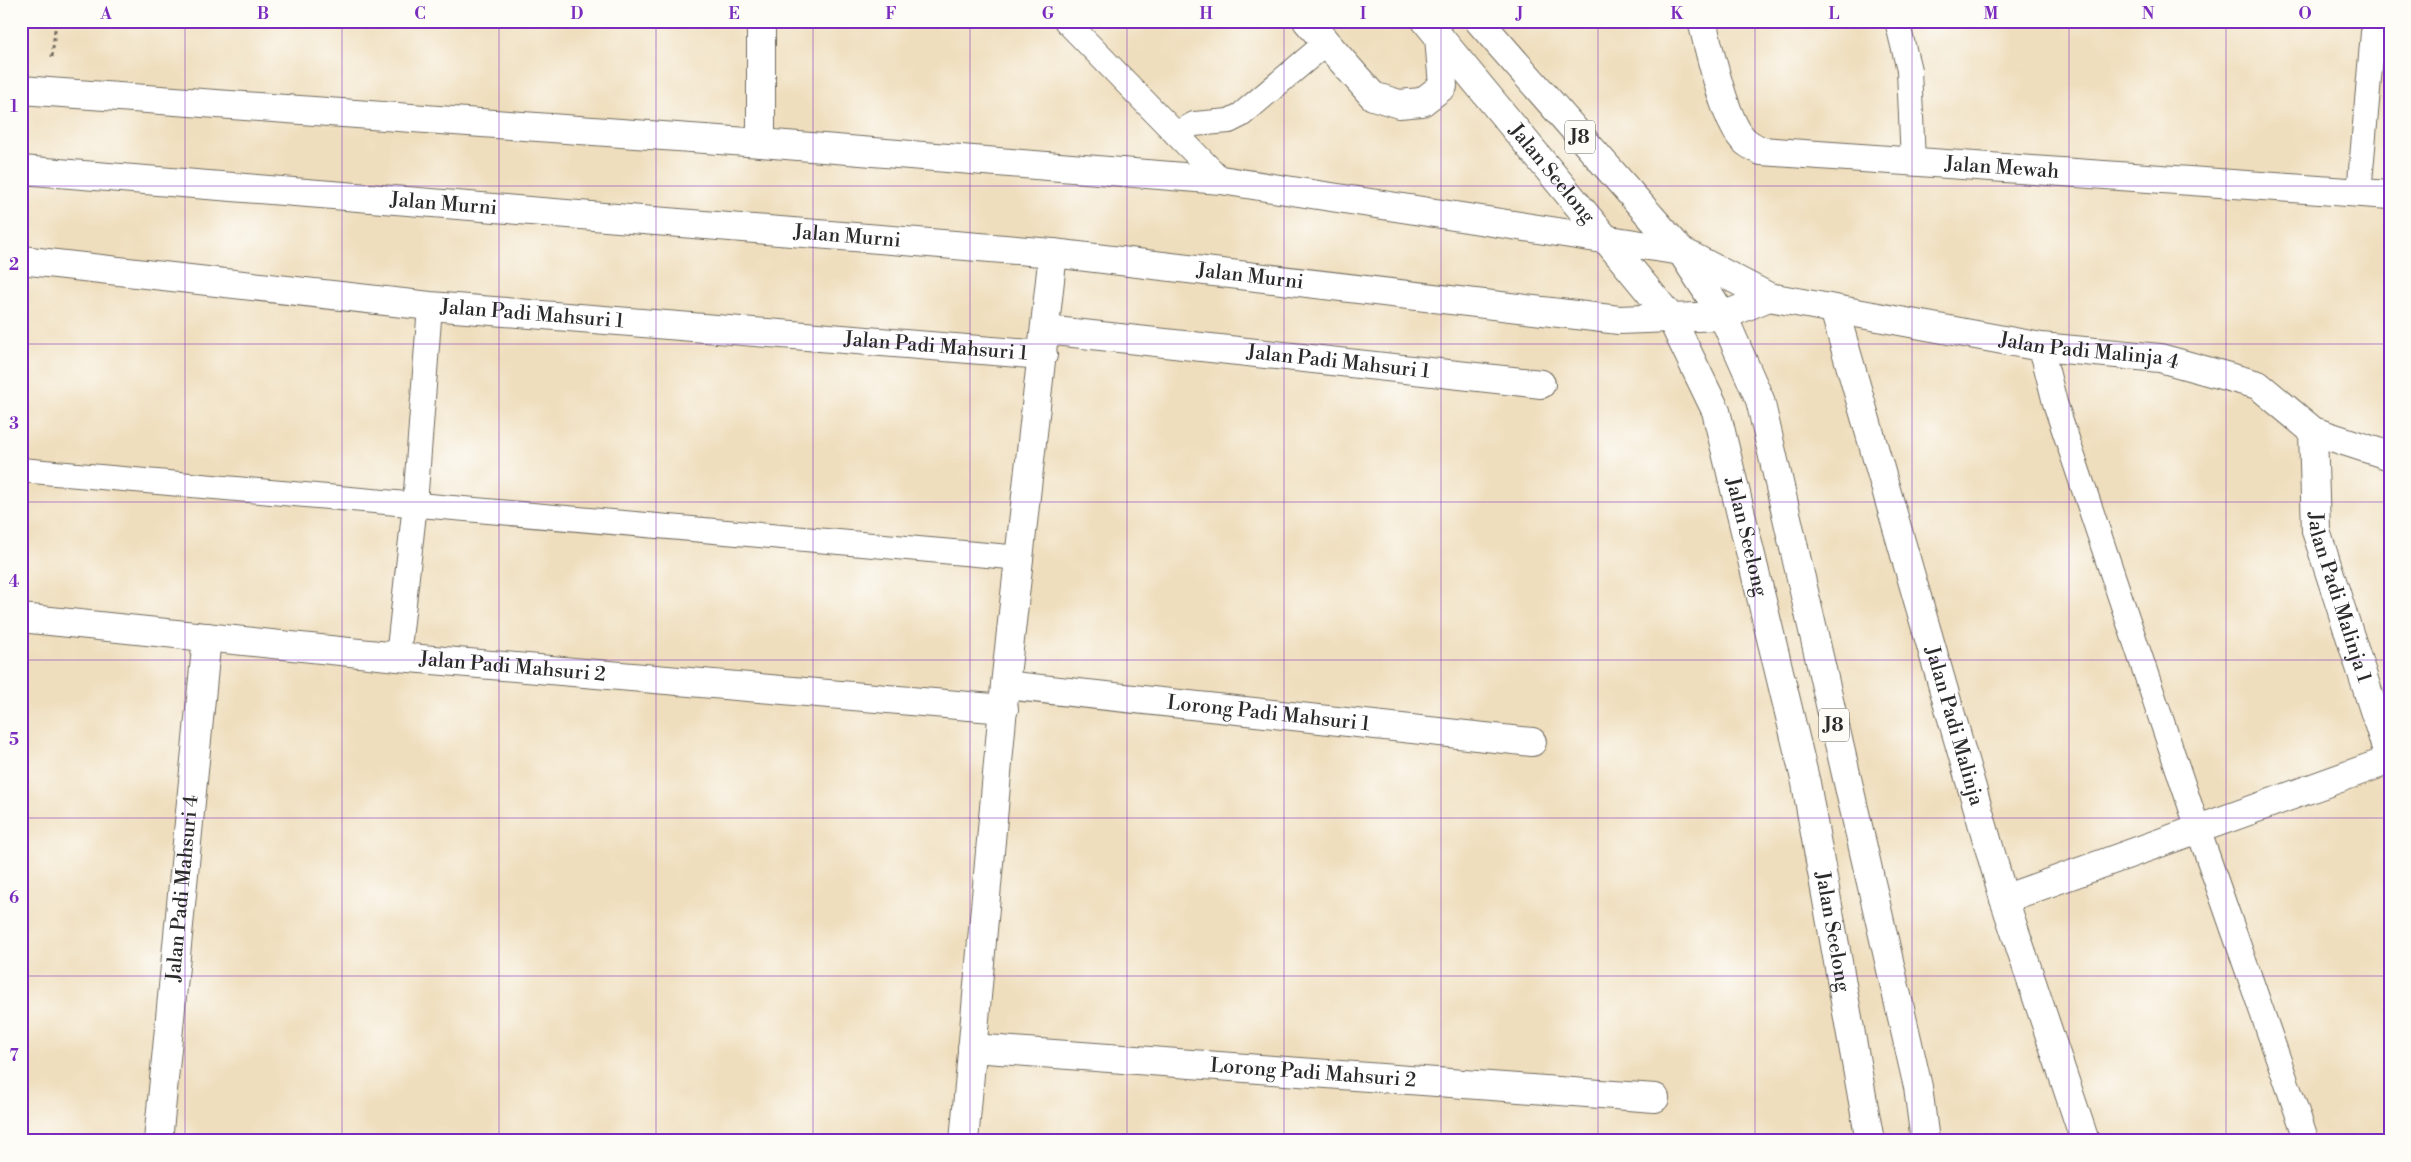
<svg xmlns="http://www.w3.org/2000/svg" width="2411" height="1162" font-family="'Libre Bodoni',serif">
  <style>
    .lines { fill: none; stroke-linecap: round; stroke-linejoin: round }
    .lane-casing { stroke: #706a5e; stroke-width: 26 }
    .street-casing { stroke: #706a5e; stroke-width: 30 }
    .secondary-casing { stroke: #706a5e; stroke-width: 30 }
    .primary-casing { stroke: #706a5e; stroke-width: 30 }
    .path { stroke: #706a5e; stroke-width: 3; stroke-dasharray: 4 4; stroke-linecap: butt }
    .lane { stroke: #fff; stroke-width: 24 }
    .street { stroke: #fff; stroke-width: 28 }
    .secondary { stroke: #fff; stroke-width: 28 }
    .primary { stroke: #fff; stroke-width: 28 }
    .grid { fill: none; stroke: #7b2cbf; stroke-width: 1; stroke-opacity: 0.55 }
    .labels { text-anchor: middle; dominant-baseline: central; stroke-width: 4; stroke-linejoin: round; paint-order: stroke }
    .shield { fill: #fdfcf7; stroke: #6a6a68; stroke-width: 1 }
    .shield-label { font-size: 19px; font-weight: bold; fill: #2b2b2b }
    .street-label { font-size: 20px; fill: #2b2b2b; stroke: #fdfcf7 }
    .neatline { fill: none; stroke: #7b2cbf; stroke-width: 2 }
    .grid-label { font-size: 16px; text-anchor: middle; font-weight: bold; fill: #7b2cbf }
  </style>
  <rect width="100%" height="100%" fill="#fdfcf7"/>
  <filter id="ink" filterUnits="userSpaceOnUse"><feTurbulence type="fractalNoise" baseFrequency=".02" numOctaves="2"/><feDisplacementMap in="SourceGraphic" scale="10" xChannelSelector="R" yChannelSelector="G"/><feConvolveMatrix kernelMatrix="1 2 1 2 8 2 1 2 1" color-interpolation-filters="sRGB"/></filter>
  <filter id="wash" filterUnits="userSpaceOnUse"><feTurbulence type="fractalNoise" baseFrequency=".0096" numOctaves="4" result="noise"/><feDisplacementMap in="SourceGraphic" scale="20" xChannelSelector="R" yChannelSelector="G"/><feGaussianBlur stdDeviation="1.12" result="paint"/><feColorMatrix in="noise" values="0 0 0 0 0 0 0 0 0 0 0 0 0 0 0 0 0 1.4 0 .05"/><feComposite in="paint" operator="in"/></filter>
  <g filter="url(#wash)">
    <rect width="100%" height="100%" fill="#efdebd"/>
  </g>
  <g filter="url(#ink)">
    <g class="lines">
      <defs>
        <g id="lane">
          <polyline points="1066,21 1221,180"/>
          <polyline points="1897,21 1909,70 1913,162"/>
          <polyline points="1176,134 1194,124 1229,121 1241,115 1326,43"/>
          <polyline points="2359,193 2374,21"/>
          <polyline points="2041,347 2055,403 2198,829 2307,1141"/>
          <polyline points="21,470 1021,558"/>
          <polyline points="398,657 415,504 430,306"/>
        </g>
        <g id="street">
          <polyline points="1307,21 1373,96 1399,104 1422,102 1443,86 1439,37"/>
          <path id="s1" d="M1702 21C1709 48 1725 124 1745 141 1749 145 1756 148 1761 151L2390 195"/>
          <polyline points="761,143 761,21"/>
          <path id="s2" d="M1681 251 1769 297 2041 347 2160 358 2258 385 2313 431 2390 456"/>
          <path id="s3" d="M21 260 430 306 1043 355"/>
          <path id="s4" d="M1834 309 2004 899 2085 1141"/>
          <polyline points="1723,316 1769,297"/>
          <path id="s5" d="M1046 330 1541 384"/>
          <path id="s6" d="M2313 431 2316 531 2390 760"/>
          <path id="s7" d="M21 618 398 657 1004 709"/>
          <path id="s8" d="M1005 685 1532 742"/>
          <polyline points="2004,899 2390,760"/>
          <path id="s9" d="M972 1048 1655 1098"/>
          <path id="s10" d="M158 1141 207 637"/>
          <polyline points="964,1141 1005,685 1053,253"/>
        </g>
        <g id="secondary">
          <polyline points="21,90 761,143 1221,180 1681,251"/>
          <path id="s11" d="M21 170 1053 253 1619 320 1723 316"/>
        </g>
        <g id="primary">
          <path id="s12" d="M1426 21 1671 318 1716 411 1806 783 1870 1141"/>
          <polyline points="1479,21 1681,251 1723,316 1760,400 1918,1087 1925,1141"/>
        </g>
      </defs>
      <use href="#lane" class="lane-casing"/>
      <use href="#street" class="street-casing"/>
      <use href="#secondary" class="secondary-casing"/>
      <use href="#primary" class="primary-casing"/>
      <polyline class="path" points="52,57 56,21"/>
      <use href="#lane" class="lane"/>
      <use href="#street" class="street"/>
      <use href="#secondary" class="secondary"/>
      <use href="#primary" class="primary"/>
    </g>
  </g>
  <path class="grid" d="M185 21V1141M342 21V1141M499 21V1141M656 21V1141M813 21V1141M970 21V1141M1127 21V1141M1284 21V1141M1441 21V1141M1598 21V1141M1755 21V1141M1912 21V1141M2069 21V1141M2226 21V1141M21 186H2390M21 344H2390M21 502H2390M21 660H2390M21 818H2390M21 976H2390"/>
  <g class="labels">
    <g class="shield">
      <rect x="1565" y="120.5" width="30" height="33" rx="4"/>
      <rect x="1819" y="708.5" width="30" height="33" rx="4"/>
    </g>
    <g class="shield-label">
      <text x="1580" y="137">J8</text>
      <text x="1834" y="725">J8</text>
    </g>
    <g class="street-label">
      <text stroke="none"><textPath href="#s1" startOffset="389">Jalan Mewah</textPath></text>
      <text stroke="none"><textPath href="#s12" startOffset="198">Jalan Seelong</textPath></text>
      <text stroke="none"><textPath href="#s11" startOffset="424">Jalan Murni</textPath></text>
      <text stroke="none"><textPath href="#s11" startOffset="829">Jalan Murni</textPath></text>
      <text stroke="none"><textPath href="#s11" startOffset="1234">Jalan Murni</textPath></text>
      <text stroke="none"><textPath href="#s3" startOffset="514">Jalan Padi Mahsuri 1</textPath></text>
      <text stroke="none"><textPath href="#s3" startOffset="919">Jalan Padi Mahsuri 1</textPath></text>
      <text stroke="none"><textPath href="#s2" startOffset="424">Jalan Padi Malinja 4</textPath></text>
      <text stroke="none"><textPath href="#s5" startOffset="294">Jalan Padi Mahsuri 1</textPath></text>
      <text stroke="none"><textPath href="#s12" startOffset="618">Jalan Seelong</textPath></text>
      <text stroke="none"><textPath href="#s6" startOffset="170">Jalan Padi Malinja 1</textPath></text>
      <text stroke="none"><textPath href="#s7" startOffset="494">Jalan Padi Mahsuri 2</textPath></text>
      <text stroke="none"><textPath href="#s8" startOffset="265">Lorong Padi Mahsuri 1</textPath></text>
      <text stroke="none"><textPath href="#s4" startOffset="434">Jalan Padi Malinja</textPath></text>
      <text stroke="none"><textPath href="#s10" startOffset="254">Jalan Padi Mahsuri 4</textPath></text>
      <text stroke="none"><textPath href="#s12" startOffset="1022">Jalan Seelong</textPath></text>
      <text stroke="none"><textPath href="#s9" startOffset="342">Lorong Padi Mahsuri 2</textPath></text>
    </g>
  </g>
  <rect width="2411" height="1162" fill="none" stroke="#fdfcf7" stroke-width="55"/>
  <rect x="28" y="28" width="2356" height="1106" class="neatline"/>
  <g class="grid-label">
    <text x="106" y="19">A</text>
    <text x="263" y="19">B</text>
    <text x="420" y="19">C</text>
    <text x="577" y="19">D</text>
    <text x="734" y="19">E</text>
    <text x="891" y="19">F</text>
    <text x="1048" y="19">G</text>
    <text x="1206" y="19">H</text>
    <text x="1363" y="19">I</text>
    <text x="1520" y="19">J</text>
    <text x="1677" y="19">K</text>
    <text x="1834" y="19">L</text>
    <text x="1991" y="19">M</text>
    <text x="2148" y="19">N</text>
    <text x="2305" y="19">O</text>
    <text x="14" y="112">1</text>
    <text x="14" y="270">2</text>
    <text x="14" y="429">3</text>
    <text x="14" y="587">4</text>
    <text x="14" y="745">5</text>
    <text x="14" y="903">6</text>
    <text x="14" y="1061">7</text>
  </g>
</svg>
